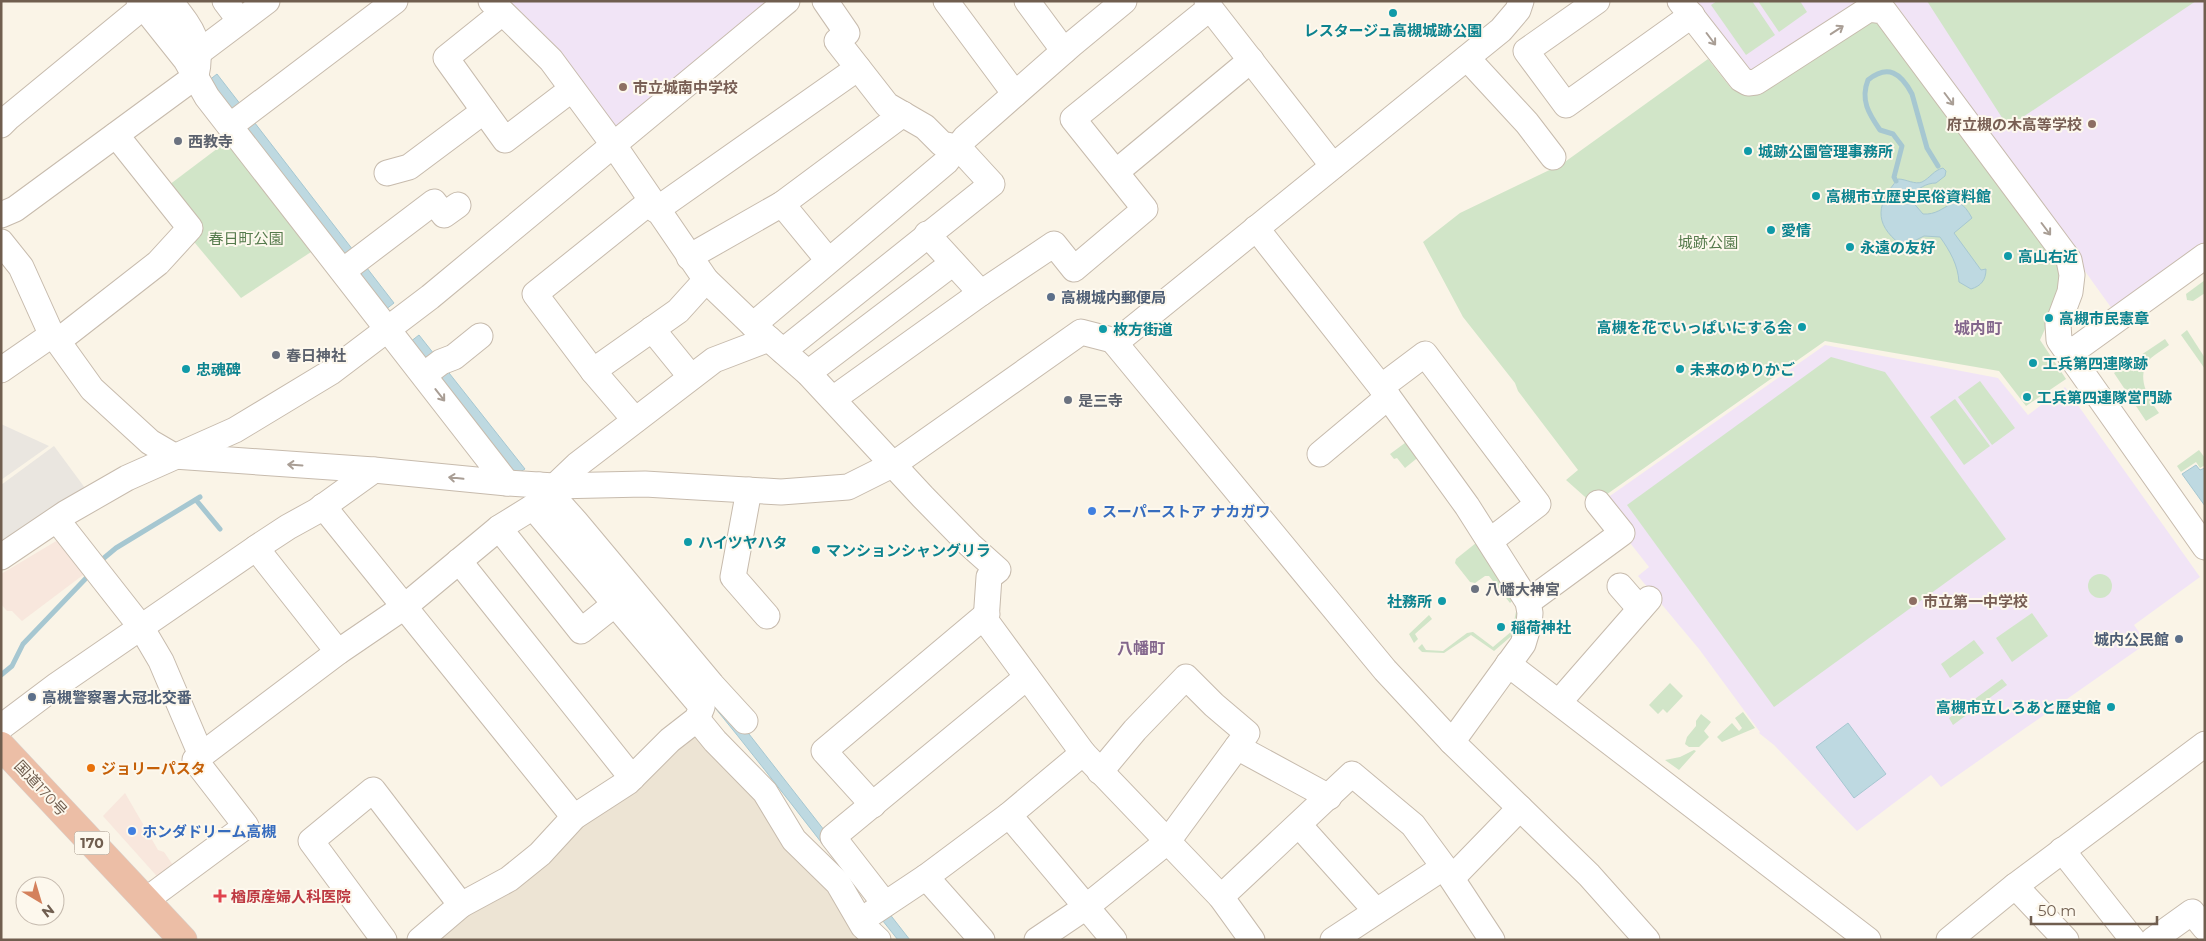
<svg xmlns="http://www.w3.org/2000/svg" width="2206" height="941" font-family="Montserrat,'Noto Sans JP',sans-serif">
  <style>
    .residential { fill: #ede4d4 }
    .commercial { fill: #f8e7dd }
    .industrial { fill: #eae6e0 }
    .education { fill: #f1e4f6 }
    .green { fill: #d1e5c8 }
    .water { fill: #bed9e1; stroke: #a6c7d1 }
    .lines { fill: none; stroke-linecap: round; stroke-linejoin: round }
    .stream { stroke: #a6c7d1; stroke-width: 5 }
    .minor-casing { stroke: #c7bbad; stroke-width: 27 }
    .highway-casing { stroke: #d7d2ce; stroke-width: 29 }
    .minor { stroke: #fff; stroke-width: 25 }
    .highway { stroke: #ecbea6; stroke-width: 28 }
    .oneway { stroke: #a99e95 }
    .culture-dot { fill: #0f9aa8; stroke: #fdf8ed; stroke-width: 2 }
    .education-dot { fill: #8d6e63; stroke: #fdf8ed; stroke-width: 2 }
    .worship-dot { fill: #6b7280; stroke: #fdf8ed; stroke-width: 2 }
    .service-dot { fill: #5c6f8a; stroke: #fdf8ed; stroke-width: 2 }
    .shop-dot { fill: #3f7fe0; stroke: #fdf8ed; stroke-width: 2 }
    .food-dot { fill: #e8710a; stroke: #fdf8ed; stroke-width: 2 }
    .health-dot { fill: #e0444e; stroke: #fdf8ed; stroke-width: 2 }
    .labels { text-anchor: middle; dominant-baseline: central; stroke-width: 4; stroke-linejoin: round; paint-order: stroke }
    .shield { fill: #fdf8ed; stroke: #9a8c7e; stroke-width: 1 }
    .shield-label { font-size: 14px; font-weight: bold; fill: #705e4f }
    .culture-label { font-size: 15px; font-weight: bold; fill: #0d838f; stroke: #fdf8ed; text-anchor: start }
    .education-label { font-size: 15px; font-weight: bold; fill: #785e54; stroke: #fdf8ed; text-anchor: start }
    .worship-label { font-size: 15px; font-weight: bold; fill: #5b616d; stroke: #fdf8ed; text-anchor: start }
    .park-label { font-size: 15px; fill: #557a4c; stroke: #fdf8ed }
    .service-label { font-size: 15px; font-weight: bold; fill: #4e5e75; stroke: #fdf8ed; text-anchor: start }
    .shop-label { font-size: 15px; font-weight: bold; fill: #366cbe; stroke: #fdf8ed; text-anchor: start }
    .food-label { font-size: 15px; font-weight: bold; fill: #c56008; stroke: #fdf8ed; text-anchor: start }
    .street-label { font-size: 15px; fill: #705e4f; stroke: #fdf8ed }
    .health-label { font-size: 15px; font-weight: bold; fill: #be3a42; stroke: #fdf8ed; text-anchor: start }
    .neighbourhood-label { font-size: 16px; font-weight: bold; fill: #83668c; stroke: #fdf8ed }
  </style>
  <rect width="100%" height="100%" fill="#faf4e7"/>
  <polygon class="residential" points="697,729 829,884 868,940 432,940 579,825"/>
  <g class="commercial">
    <polygon points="63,537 91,569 22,621 12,611 7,611 1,604 1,574"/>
    <polygon points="125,793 158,850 164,852 177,871 163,883 103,816"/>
  </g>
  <g class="industrial">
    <polygon points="1,424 49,446 1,480"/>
    <polygon points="54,446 85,488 1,544 1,485"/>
  </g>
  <g class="education">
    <polygon points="501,1 770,1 613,129"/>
    <polygon points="1694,1 1859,1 1752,74"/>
    <polygon points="1891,1 2205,1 2205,247 2115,313"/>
    <polygon points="1825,345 1998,378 2028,415 2065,387 2200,577 2134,625 2147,643 1941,787 1931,775 1857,831 1774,745 1759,733 1760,732 1699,649 1638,576 1649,567 1627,539 1607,498"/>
  </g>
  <g class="green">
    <polygon points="1717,1 1752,1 1775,35 1746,55 1711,5"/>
    <polygon points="1758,1 1800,1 1807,12 1779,32"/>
    <polygon points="1927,1 2196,1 2008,127"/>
    <polygon points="1867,19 1887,19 2062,263 2064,287 2040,340 2066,379 2026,406 1999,371 1825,341 1593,504 1566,480 1578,470 1518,391 1515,383 1463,317 1423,242 1460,213 1562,164 1708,59 1731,88 1765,89"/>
    <polygon points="226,142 311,252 241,298 190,237 165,188"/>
    <polygon points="2205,280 2205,293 2193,301 2187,300 2186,294"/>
    <polygon points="2187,330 2205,358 2205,369 2181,335"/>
    <path d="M2165 339 2169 345C2163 350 2155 354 2150 359 2135 376 2148 398 2159 413L2146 421 2114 373Z"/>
    <polygon points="1831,357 1885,372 2006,539 1774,707 1627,505"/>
    <polygon points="1980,381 2015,428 1992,445 1958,397"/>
    <polygon points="1955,399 1990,446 1964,465 1930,417"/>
    <polygon points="1409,440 1421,455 1405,468 1397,458 1394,459 1390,454"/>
    <polygon points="2199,450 2205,458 2205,465 2200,468 2196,462 2181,472 2177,466"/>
    <polygon points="1476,543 1481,545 1513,600 1510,603 1489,576 1485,576 1475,583 1470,582 1455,563 1456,559"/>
    <circle cx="2100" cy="586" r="12"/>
    <polygon points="1517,607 1520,608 1515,633 1494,651 1471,635 1444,653 1422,652 1418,648 1422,644 1426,650 1443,651 1467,633 1473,632 1493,647 1512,631"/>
    <polygon points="2032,613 2048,636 2012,662 1996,638"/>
    <polygon points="1429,615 1432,619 1415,634 1418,639 1414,643 1409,634"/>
    <polygon points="1974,640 1984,653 1950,678 1941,664"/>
    <polygon points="2002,679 2007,685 1953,725 1949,718"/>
    <polygon points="1670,683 1683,696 1667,713 1663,709 1658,714 1649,705"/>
    <polygon points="1743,712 1755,728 1722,742 1717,737 1732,723 1739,731 1742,728 1735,718"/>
    <polygon points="1701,714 1711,722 1704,731 1709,737 1699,747 1689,747 1685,744 1687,737 1696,726 1696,721"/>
    <polygon points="1694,750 1696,751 1679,770 1665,760 1680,757"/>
  </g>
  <g class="water">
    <polygon points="217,74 394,303 385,310 208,81"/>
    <path d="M1943 168 1946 171 1945 176 1936 183C1926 183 1918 189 1911 195V200L1923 214C1948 216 1954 185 1972 218L1954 233 1981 270 1986 269C1986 280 1981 286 1971 289L1959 282C1958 265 1950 251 1940 237L1924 236 1908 244H1900C1873 223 1877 203 1898 179 1906 179 1915 185 1922 182 1930 178 1934 170 1943 168Z"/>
    <polygon points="419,335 525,469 515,475 410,342"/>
    <polygon points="2196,465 2200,470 2205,468 2205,506 2182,474"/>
    <path d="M683 669 731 711 910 940H898C826 850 757 757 683 669Z"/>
    <polygon points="1848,723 1886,774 1854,798 1816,747"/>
  </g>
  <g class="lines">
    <g class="stream">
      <path d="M1896 181 1894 177 1902 146 1893 134 1880 130C1869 114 1860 100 1868 80 1888 64 1901 73 1912 94L1927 148 1938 166"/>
      <polyline points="196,500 220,529"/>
      <polyline points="98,563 116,548 200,497"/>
      <polyline points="1,675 12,666 23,644 91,573"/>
    </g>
    <defs>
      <g id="minor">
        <polyline points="225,1 240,21"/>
        <polyline points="491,1 551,60 613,144 706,280 753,325 808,373 923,497 970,545 998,570 989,577 986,621 1083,753"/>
        <polyline points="946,1 1015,94"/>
        <polyline points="1027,1 1064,51"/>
        <polyline points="1207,1 1210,8 1333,166"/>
        <polyline points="1597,1 1526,51 1566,105 1692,15"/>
        <polyline points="1680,1 1741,79 1748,83 1756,82 1869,9 1884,11 2069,260 2072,275 2070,292 2058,324 2059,340 2205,547"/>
        <polyline points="502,13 446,58 505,140 572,89"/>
        <polyline points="198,53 267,1"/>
        <polyline points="1467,58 1527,123 1553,157"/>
        <polyline points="1,125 9,117 150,1"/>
        <polyline points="230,126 395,1"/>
        <polyline points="1116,172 1251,60"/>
        <polyline points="387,173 409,167 484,111"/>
        <polyline points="782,204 828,260"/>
        <polyline points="656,210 858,68"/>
        <path d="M1 215 15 209 196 76C204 42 190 27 170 1"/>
        <polyline points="1256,228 1381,387 1467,506 1528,602 1530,613 1529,624 1523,644 1452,742"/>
        <polyline points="927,234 981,293"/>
        <polyline points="1,242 21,267 49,329 92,389 150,442 174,456 374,470 507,483 207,97 186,60 139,1"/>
        <polyline points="689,257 782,204 903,114"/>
        <polyline points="343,271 434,202 444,215 458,205"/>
        <polyline points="753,325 946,162 965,138 1072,44 1124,1"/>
        <polyline points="652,329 691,377"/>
        <polyline points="58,341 158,263 190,228 116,135"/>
        <polyline points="1115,343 1385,670 1452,742 1589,875 1647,940"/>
        <polyline points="783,351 992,184 959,148 942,144 925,127 887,105 837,41 847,33 825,1"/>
        <polyline points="2069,354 2205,256"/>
        <polyline points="1,370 53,334"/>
        <polyline points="593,371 678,311 706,280"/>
        <polyline points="808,373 953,263"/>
        <polyline points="424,375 441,362 454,357 480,336"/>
        <polyline points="1381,387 1425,354 1538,504 1490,541"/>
        <polyline points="833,399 981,293 1054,244 1074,269 1145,209 1073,119 1210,8"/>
        <polyline points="635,420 593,371 535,294 651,201"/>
        <polyline points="1320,454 1388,397"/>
        <polyline points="507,483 554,486 645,484 781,492 848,487 894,464 1081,332 1112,340 1115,343 1501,30 1518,10 1521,1"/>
        <polyline points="540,485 549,492 575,521 712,685 745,721"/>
        <polyline points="749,490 733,577 767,616"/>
        <polyline points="323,506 574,817"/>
        <polyline points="57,520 141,627 161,661 201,755"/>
        <polyline points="499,528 581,631 615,604"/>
        <polyline points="256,548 338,652"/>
        <polyline points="1,557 66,513 127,478 235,430 331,372 430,297 787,1"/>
        <polyline points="459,561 632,778"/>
        <polyline points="1620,586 1640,609"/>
        <polyline points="1528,602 1622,533 1598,503"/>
        <polyline points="1508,664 1868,940"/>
        <polyline points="1559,702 1649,599"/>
        <polyline points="697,719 715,741 765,792 794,840 838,883 863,926 878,940"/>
        <polyline points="1,727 57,685 256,548 288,527 317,511 374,470"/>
        <polyline points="1100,772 1135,730 1186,677 1214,705 1247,733 1237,747"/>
        <polyline points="873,805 824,751 987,614"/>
        <polyline points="1009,815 1114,940"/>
        <polyline points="1299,825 1376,911"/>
        <polyline points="2062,850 2133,940"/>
        <polyline points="1452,878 1520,808"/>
        <polyline points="2015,886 2066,940"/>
        <polyline points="1221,897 1352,774 1413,825 1444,867 1492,940"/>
        <polyline points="146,900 246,826 195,760 338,652 404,607 499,528 533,507 577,465 714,360 769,339"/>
        <polyline points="885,904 833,837 1027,677"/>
        <polyline points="872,913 926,877"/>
        <polyline points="384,940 311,841 373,790 461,905"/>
        <polyline points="420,940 461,905 509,879 540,854 574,817 628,782 670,740 697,719 702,707 533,507"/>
        <polyline points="982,940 926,877 1009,815 1083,753 1221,897 1252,940"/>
        <polyline points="1037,940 1086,907 1168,841 1237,747 1329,797"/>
        <polyline points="1333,940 1444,867"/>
        <polyline points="1949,940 2015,886 2205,744"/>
        <polyline points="2153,940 2192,912 2205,928"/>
      </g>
      <polyline id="highway" points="1,746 183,940"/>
    </defs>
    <use href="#minor" class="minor-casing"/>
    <use href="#highway" class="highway-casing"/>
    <use href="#minor" class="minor"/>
    <use href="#highway" class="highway"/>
  </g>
  <defs><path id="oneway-shaft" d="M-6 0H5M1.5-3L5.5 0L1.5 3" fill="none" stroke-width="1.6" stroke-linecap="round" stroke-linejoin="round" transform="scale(1.25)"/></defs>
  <g class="oneway">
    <use href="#oneway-shaft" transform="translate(1837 30) rotate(-33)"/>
    <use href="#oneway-shaft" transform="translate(1711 39) rotate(53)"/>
    <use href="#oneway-shaft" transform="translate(1949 99) rotate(53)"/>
    <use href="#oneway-shaft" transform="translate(2046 229) rotate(53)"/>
    <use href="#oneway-shaft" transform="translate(440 395) rotate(52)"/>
    <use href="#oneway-shaft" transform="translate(295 465) rotate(-176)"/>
    <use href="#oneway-shaft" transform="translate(456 478) rotate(-174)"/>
  </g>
  <g class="culture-dot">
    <circle cx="1393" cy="13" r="5"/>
    <circle cx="1748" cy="151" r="5"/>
    <circle cx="1816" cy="196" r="5"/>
    <circle cx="1771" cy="230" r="5"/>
    <circle cx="1850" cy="247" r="5"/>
    <circle cx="2008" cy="256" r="5"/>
    <circle cx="2049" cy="318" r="5"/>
    <circle cx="1802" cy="327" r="5"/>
    <circle cx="1103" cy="329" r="5"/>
    <circle cx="2033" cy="363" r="5"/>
    <circle cx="186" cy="369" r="5"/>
    <circle cx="1680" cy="369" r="5"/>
    <circle cx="2027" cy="397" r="5"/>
    <circle cx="688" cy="542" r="5"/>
    <circle cx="816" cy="550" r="5"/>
    <circle cx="1442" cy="601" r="5"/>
    <circle cx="1501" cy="627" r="5"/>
    <circle cx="2111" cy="707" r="5"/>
  </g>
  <g class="education-dot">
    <circle cx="623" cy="87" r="5"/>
    <circle cx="2092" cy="124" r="5"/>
    <circle cx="1913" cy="601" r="5"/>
  </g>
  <g class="worship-dot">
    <circle cx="178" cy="141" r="5"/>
    <circle cx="276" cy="355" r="5"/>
    <circle cx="1068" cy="400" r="5"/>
    <circle cx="1475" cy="589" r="5"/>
  </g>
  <g class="service-dot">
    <circle cx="1051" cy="297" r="5"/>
    <circle cx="2179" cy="639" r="5"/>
    <circle cx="32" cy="697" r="5"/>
  </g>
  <g class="shop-dot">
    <circle cx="1092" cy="511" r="5"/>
    <circle cx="132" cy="831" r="5"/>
  </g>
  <circle class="food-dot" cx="91" cy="768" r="5"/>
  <path class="health-dot" d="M217.5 888.5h5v5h5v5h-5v5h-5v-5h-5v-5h5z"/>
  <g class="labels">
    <rect class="shield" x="74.5" y="831.5" width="35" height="23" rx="4"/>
    <g class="shield-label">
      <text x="92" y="843">170</text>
    </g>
    <g class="culture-label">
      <text x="1393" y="30" text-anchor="middle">レスタージュ高槻城跡公園</text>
      <text x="1758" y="151">城跡公園管理事務所</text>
      <text x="1826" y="196">高槻市立歴史民俗資料館</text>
      <text x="1781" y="230">愛情</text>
      <text x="1860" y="247">永遠の友好</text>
      <text x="2018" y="256">高山右近</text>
      <text x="2059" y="318">高槻市民憲章</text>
      <text x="1792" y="327" text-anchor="end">高槻を花でいっぱいにする会</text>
      <text x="1113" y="329">枚方街道</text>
      <text x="2043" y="363">工兵第四連隊跡</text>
      <text x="196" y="369">忠魂碑</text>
      <text x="1690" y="369">未来のゆりかご</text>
      <text x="2037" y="397">工兵第四連隊営門跡</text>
      <text x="698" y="542">ハイツヤハタ</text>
      <text x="826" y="550">マンションシャングリラ</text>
      <text x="1432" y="601" text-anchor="end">社務所</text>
      <text x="1511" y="627">稲荷神社</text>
      <text x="2101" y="707" text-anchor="end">高槻市立しろあと歴史館</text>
    </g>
    <g class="education-label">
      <text x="633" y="87">市立城南中学校</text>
      <text x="2082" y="124" text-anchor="end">府立槻の木高等学校</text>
      <text x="1923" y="601">市立第一中学校</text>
    </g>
    <g class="worship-label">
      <text x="188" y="141">西教寺</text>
      <text x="286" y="355">春日神社</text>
      <text x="1078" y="400">是三寺</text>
      <text x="1485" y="589">八幡大神宮</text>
    </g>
    <g class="park-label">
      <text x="246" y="238">春日町公園</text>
      <text x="1708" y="242">城跡公園</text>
    </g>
    <g class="service-label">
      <text x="1061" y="297">高槻城内郵便局</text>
      <text x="2169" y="639" text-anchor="end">城内公民館</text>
      <text x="42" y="697">高槻警察署大冠北交番</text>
    </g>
    <g class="shop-label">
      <text x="1102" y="511">スーパーストア ナカガワ</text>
      <text x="142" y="831">ホンダドリーム高槻</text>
    </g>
    <g class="food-label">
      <text x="101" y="768">ジョリーパスタ</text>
    </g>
    <g class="street-label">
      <text transform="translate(41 788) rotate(47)">国道170号</text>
    </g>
    <g class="health-label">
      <text x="231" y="896">楢原産婦人科医院</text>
    </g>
    <g class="neighbourhood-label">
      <text x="1978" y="328">城内町</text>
      <text x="1141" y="648">八幡町</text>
    </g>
  </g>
  <rect width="2206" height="941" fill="none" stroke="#705e4f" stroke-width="5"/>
  <g transform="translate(40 901) rotate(142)"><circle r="24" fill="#fdf8ed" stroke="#c5baae"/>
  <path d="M0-4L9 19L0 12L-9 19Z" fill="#d4815c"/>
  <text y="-8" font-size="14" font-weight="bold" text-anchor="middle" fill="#705e4f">N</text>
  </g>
  <path d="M2031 916v8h126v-8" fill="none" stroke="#705e4f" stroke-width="2.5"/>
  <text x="2038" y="916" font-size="15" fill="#705e4f" stroke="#fdf8ed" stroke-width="4" paint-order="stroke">50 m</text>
</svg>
